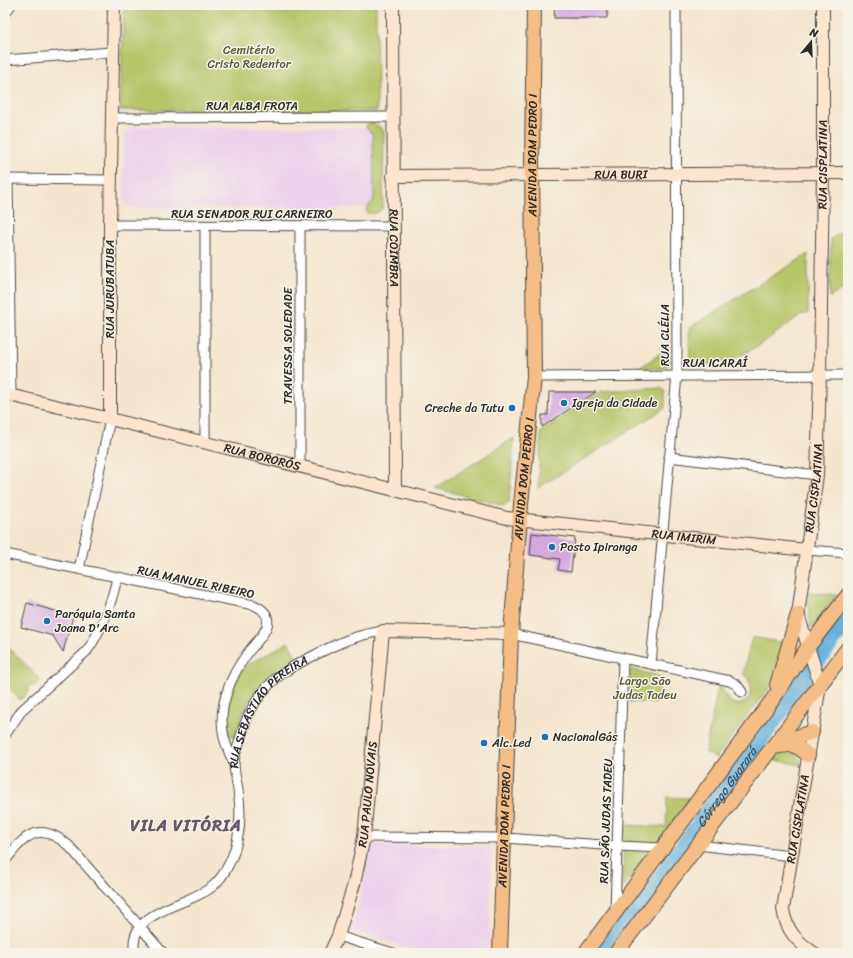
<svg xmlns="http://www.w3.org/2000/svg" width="853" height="958" font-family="Sriracha,sans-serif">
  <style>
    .built { fill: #ebd1eb }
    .green { fill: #b5c568; stroke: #70784a }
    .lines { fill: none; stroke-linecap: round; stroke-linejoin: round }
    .river { stroke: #61adda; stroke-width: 18 }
    .building { fill: #d3a8de }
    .street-casing { stroke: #494744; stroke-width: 11 }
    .secondary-casing { stroke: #494744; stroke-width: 14 }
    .primary-casing { stroke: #494744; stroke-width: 16 }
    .street { stroke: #fff; stroke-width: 9 }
    .secondary { stroke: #fbe5cf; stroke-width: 12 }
    .primary { stroke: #f6be87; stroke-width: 14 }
    .poi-dot { fill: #1f6fb2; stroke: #f7f3e8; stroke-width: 1.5 }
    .labels { text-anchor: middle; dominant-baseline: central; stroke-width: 3; stroke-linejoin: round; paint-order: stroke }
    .park-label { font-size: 12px; fill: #54593d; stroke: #f7f3e8 }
    .street-label { font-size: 12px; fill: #2b2b2b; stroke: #f7f3e8 }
    .poi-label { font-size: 12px; fill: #2b2b2b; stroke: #f7f3e8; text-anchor: start }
    .water-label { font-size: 13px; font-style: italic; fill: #3e5868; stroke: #f7f3e8 }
    .district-label { font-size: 16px; font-weight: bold; letter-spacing: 1px; fill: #66576a; stroke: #f7f3e8 }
  </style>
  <rect width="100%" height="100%" fill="#f7f3e8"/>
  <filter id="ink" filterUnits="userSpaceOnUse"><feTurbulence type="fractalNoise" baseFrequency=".025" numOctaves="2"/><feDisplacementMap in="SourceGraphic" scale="8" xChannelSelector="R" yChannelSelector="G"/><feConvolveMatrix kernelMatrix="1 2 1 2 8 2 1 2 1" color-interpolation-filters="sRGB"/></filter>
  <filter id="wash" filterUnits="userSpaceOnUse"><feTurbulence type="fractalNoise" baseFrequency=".012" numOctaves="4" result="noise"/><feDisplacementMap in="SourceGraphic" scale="16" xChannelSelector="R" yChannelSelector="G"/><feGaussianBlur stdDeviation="0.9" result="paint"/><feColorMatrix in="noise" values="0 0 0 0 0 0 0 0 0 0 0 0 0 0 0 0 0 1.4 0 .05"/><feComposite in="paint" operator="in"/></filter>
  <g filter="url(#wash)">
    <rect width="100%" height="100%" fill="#f4e5cf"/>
    <g class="built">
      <polygon points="132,127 366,128 373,135 374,200 367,208 131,208 124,200 124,135"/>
      <polygon points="373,844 490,847 492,850 489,953 425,953 353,931 352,928 364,883 370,847"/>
    </g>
    <g class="green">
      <polygon points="124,5 376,5 377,111 120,110"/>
      <polygon points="373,123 381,128 384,132 383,203 382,209 377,213 367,213 367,208 374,200 373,135 366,128 367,124"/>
      <polygon points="848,227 848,286 830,297 831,239"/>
      <path d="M808 254V314H803C779 331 754 351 726 362 719 366 696 364 690 360L689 328Z"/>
      <polygon points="669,347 670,362 665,368 638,369"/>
      <polygon points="661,388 665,391 665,408 538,488 541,432 601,392"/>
      <polygon points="514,438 509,502 505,506 435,488"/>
      <polygon points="809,592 837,595 811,628 808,604"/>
      <path d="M752 637 785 643 774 679 769 688 716 758 705 752 718 687 722 688C733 723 767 694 743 674Z"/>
      <path d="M288 642 296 656C277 669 257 683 247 704 242 713 240 724 236 734L234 736H231C219 727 235 675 245 667 248 664 254 661 258 659 268 654 278 648 288 642Z"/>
      <polygon points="5,644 41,680 35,686 31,685 28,687 30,691 20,700 5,683"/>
      <polygon points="630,669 662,677 657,703 629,702"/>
      <path d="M788 751C796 754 800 756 801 765L774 760 778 755Z"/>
      <polygon points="667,797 690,798 622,889 625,825 666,827"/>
    </g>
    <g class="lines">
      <path class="river" id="s1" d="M603 953 667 870 803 679 848 619"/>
    </g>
    <g id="blocks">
      <g class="building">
        <polygon points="555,5 607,5 607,18 554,18"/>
        <polygon points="549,392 596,392 542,427 542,415 548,415"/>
        <polygon points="532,533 575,538 571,572 558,570 560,559 530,555"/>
        <polygon points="27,603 73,616 63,652 53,636 21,627"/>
      </g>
    </g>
  </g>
  <g filter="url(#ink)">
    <use href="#blocks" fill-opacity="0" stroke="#494744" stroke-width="1"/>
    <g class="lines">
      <defs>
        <g id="street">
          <polyline points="5,13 11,5"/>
          <polyline points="5,60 112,52"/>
          <polyline points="111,118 393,117"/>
          <polyline points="5,179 110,180"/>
          <polyline points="8,179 11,395"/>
          <polyline points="110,225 394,226"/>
          <polyline points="300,226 300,466"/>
          <polyline points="534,377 848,375"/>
          <polyline points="205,442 205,226"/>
          <polyline points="669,457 817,475"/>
          <polyline points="806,550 848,553"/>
          <path d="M5 554 254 605C263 609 270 615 267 626 264 636 253 645 247 654 230 677 217 708 224 737 226 746 230 755 234 763"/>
          <polyline points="79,569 110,419"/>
          <polyline points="511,634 730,681 737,685 742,692"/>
          <polyline points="651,664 677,375 676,5"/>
          <path d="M5 735 22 710 87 651C103 628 111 605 117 578"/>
          <polyline points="364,837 505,838 617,846 663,848"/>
          <polyline points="698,845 791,856"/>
          <path d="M5 861C25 835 39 820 69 846L163 953"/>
          <polyline points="615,912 623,658"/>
          <polyline points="338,936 393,953"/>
          <path id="s2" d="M135 953C125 910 190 906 213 886 220 880 225 872 229 864 241 840 242 816 238 790 237 782 234 772 234 763 234 757 237 749 239 743 246 714 260 688 286 671 295 665 305 660 315 655 338 643 356 635 383 631"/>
        </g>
        <g id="secondary">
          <path id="s3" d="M393 5 395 490"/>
          <path id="s4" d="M393 176 848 173"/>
          <path id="s5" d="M5 394 110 419 507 518 806 550"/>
          <polyline points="110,419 110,225 114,5"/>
          <path id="s6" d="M330 953 338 936 354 884 364 837 383 631 511 634"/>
          <path id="s7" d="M814 953C796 941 786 930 783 909L820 685 798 614 817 475 820 375 823 173V5"/>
        </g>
        <g id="primary">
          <polyline points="777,685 798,614"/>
          <polyline points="782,742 812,732"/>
          <path d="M773 747C790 744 795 743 808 755"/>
          <path id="s8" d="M500 953 511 634 521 504 534 377 532 160 534 5"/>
          <polyline points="585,953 773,699 808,647 848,595"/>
          <polyline points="616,953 848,648"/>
        </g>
      </defs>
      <use href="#street" class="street-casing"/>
      <use href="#secondary" class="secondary-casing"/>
      <use href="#primary" class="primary-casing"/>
      <use href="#street" class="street"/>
      <use href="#secondary" class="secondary"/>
      <use href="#primary" class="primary"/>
    </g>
  </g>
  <g class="poi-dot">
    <circle cx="564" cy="403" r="4"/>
    <circle cx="512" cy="408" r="4"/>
    <circle cx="552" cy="547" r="4"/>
    <circle cx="47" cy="621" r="4"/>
    <circle cx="545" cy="737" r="4"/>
    <circle cx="484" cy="743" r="4"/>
  </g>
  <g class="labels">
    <g class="park-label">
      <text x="249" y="50">Cemitério<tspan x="249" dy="14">Cristo Redentor</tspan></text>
      <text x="645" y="681">Largo São<tspan x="645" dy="14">Judas Tadeu</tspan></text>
    </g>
    <g class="street-label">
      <text x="252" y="106">RUA ALBA FROTA</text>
      <text stroke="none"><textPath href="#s8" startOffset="799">AVENIDA DOM PEDRO I</textPath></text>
      <text stroke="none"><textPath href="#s7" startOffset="808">RUA CISPLATINA</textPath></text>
      <text stroke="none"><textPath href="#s4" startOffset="228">RUA BURI</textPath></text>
      <text x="252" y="214">RUA SENADOR RUI CARNEIRO</text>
      <text stroke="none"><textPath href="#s3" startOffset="243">RUA COIMBRA</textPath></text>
      <text transform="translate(110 289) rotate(-90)">RUA JURUBATUBA</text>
      <text transform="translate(665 335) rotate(-90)">RUA CLÉLIA</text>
      <text transform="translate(288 346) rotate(-90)">TRAVESSA SOLEDADE</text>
      <text x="715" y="363">RUA ICARAÍ</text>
      <text stroke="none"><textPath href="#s5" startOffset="265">RUA BORORÓS</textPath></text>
      <text stroke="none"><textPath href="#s8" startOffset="475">AVENIDA DOM PEDRO I</textPath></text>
      <text stroke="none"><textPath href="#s7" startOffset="484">RUA CISPLATINA</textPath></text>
      <text stroke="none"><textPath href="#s5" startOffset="695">RUA IMIRIM</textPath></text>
      <text transform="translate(196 582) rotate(12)">RUA MANUEL RIBEIRO</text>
      <text stroke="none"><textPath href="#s2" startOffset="306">RUA SEBASTIÃO PEREIRA</textPath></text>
      <text stroke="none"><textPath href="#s6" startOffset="164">RUA PAULO NOVAIS</textPath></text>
      <text stroke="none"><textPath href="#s7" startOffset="147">RUA CISPLATINA</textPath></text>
      <text transform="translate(606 821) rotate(-88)">RUA SÃO JUDAS TADEU</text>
      <text stroke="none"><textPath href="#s8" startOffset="127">AVENIDA DOM PEDRO I</textPath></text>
    </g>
    <g class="poi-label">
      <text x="572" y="403">Igreja da Cidade</text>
      <text x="504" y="408" text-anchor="end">Creche da Tutu</text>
      <text x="560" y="547">Posto Ipiranga</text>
      <text x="55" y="614">Paróquia Santa<tspan x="55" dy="14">Joana D'Arc</tspan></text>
      <text x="553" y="737">NacionalGás</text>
      <text x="492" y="743">Alc.Led</text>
    </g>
    <g class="water-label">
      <text stroke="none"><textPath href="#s1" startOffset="207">Córrego Guarará</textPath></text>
    </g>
    <g class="district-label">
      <text x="186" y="825">VILA VITÓRIA</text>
    </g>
  </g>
  <rect width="853" height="958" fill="none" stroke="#f7f3e8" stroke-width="20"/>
  <g transform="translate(811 42) rotate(19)" stroke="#f7f3e8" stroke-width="3" paint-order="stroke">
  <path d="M0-3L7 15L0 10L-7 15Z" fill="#2b2b2b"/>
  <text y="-6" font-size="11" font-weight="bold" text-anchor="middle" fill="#2b2b2b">N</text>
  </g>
</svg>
